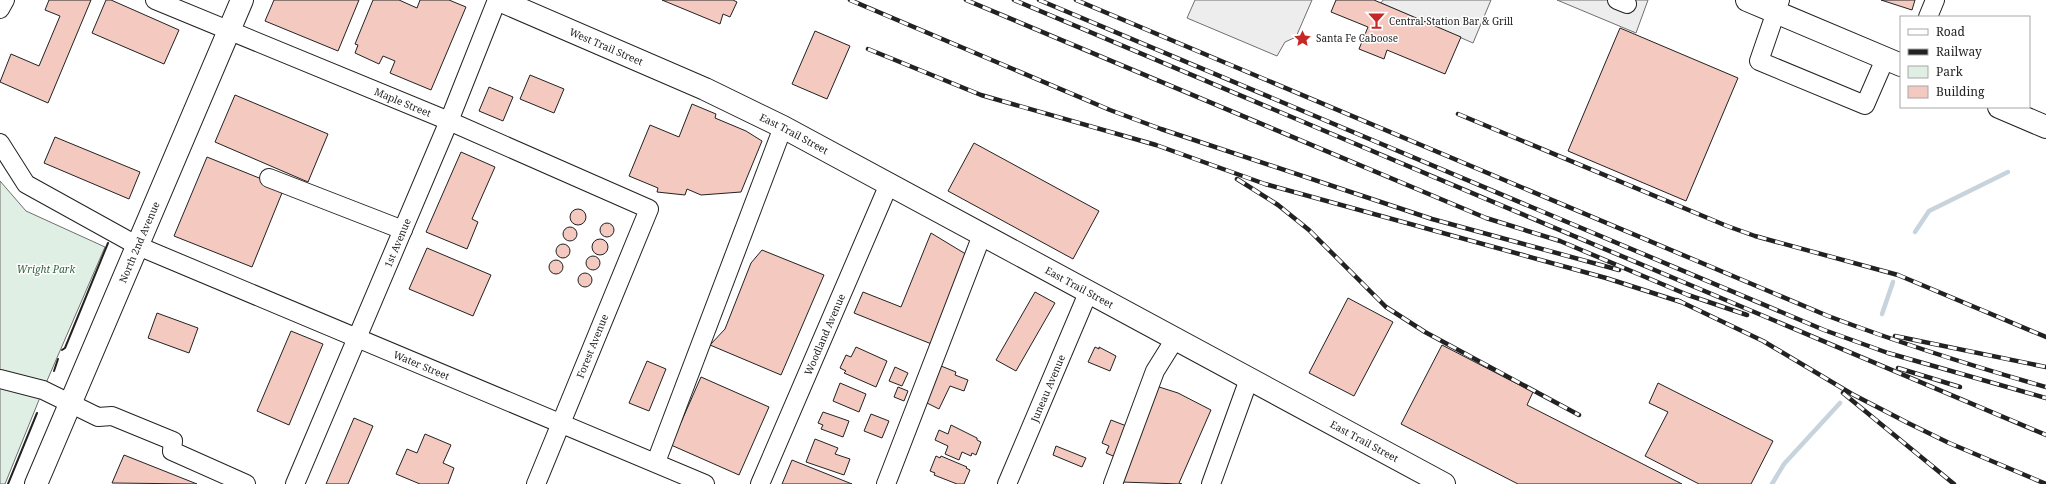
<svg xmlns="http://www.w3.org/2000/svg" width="2046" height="484" font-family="'Noto Serif',serif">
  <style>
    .green { fill: #e0efe3; stroke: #6f6f6f }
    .parking { fill: #ededed; stroke: #6f6f6f }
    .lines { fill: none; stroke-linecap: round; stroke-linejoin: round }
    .stream { stroke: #c7d3dd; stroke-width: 4.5 }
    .building { fill: #f3c9c0; stroke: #222 }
    .minor-casing { stroke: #222; stroke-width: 20 }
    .major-casing { stroke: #222; stroke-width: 24 }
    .minor { stroke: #fff; stroke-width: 18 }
    .major { stroke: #fff; stroke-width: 22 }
    .rail-casing { stroke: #222; stroke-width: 4.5 }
    .rail { stroke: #fff; stroke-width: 3; stroke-dasharray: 9; stroke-linecap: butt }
    .wall { stroke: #222; stroke-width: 2 }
    .labels { text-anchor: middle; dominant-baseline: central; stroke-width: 3; stroke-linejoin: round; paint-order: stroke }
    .poi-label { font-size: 10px; fill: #222; stroke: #fff; text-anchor: start }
    .street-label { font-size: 10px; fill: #222; stroke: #fff }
    .park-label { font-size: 10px; font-style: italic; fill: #2f5e38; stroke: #fff }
  </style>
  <rect width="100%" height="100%" fill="#fff"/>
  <polygon class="green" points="0,181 26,211 105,247 43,390 5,484 0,484"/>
  <g class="parking">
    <polygon points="1195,0 1312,0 1296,37 1285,42 1277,56 1187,18"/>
    <polygon points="1383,0 1491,0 1473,43 1381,3"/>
    <polygon points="1557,0 1648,0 1636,33"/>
  </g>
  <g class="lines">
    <g class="stream">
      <polyline points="1915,232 1929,211 2008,172"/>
      <polyline points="1882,314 1893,282"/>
      <polyline points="1772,484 1784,464 1840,403"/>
    </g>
  </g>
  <g class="building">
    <polygon points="49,0 91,0 48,103 0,82 11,54 39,66 60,16 45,10"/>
    <polygon points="106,0 111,0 179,30 164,64 92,33"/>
    <polygon points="274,0 359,0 338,51 265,21"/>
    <polygon points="373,0 399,0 417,8 420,0 449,0 466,7 431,90 390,73 395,61 383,56 379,64 355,53 358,45 355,44"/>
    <polygon points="662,0 733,0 737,2 730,17 723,14 720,24"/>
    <polygon points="1336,0 1374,0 1461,37 1445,74 1387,50 1384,59 1359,49 1368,27 1331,12"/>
    <polygon points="1881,0 1915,0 1912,10"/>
    <polygon points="1620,28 1738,78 1686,201 1568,151"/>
    <polygon points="815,31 850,46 827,99 792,84"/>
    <polygon points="530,75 564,89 554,113 520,99"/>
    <polygon points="489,87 513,97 503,121 479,111"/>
    <polygon points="235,95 328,134 308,182 215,142"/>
    <polygon points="692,104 716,114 715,118 746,131 762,141 741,192 701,195 687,189 685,195 657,192 658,188 629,176 650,125 679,137"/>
    <polygon points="55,137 140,172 129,199 44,163"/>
    <polygon points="974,143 1099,211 1073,259 948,191"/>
    <polygon points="461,152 495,167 472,219 478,222 467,249 426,232"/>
    <polygon points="207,157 284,188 252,267 174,236"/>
    <circle cx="578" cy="217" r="8"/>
    <circle cx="607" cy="230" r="7"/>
    <circle cx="570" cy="234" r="7"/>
    <polygon points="931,233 969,256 934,345 854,313 863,292 901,307"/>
    <circle cx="600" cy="247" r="8"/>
    <circle cx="563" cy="251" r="7"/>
    <polygon points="427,248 491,275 473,316 409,289"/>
    <polygon points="762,250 824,275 781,375 710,345 725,329 751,263"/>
    <circle cx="593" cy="263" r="7"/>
    <circle cx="556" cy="267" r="7"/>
    <circle cx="585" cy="280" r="7"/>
    <polygon points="1035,292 1055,303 1016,371 996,360"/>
    <polygon points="1348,298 1393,322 1354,396 1309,373"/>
    <polygon points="157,313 198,328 189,353 148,338"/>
    <polygon points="291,331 323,344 289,425 257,411"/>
    <polygon points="1442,345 1533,392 1527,405 1682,484 1518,484 1401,424"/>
    <polygon points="856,347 887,361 876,387 844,373 846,371 840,368 846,355 851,357"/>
    <polygon points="1095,347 1099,349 1099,347 1116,356 1110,371 1088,362"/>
    <polygon points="647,361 666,369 649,411 629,403"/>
    <polygon points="941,366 956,372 955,375 968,380 964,391 950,386 939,409 925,402"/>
    <polygon points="895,367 908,373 902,386 889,381"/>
    <polygon points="701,377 769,407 739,475 671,445"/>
    <polygon points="840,383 866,394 859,412 833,401"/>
    <polygon points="1658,383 1773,441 1751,484 1699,484 1645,456 1668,412 1649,403"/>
    <polygon points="1156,386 1178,393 1211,410 1179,483 1182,484 1121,482"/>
    <polygon points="898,387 908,391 904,401 894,397"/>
    <polygon points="823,412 849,421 843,437 821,429 823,425 818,423"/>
    <polygon points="871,414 889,421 882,438 864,431"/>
    <polygon points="354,418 373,426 348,484 326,484"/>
    <polygon points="1111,420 1129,427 1118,458 1106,453 1109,446 1102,443"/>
    <polygon points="951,425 977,438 977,440 981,442 976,455 972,453 971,456 962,452 959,460 945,454 948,446 935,440 939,430 948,434"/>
    <polygon points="425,434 451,445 443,463 454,468 448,484 420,484 396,474 407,449 417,453"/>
    <polygon points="815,439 838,448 835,454 850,459 844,475 806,462"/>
    <polygon points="1056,446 1086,458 1082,467 1053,455"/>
    <polygon points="124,455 197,484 112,483"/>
    <polygon points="936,456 940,458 941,456 967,467 966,468 970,470 964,484 957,484 934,475 935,473 930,471"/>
    <polygon points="792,460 852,484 782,484"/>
  </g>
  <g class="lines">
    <defs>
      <g id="minor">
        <path id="s1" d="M155 0 449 121 649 209 536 484"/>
        <polyline points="1617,0 1627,4"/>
        <polyline points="1780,0 1759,61 1865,105 1885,59"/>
        <polyline points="0,9 5,0"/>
        <polyline points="1928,17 1935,0"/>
        <path id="s2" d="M0 143 26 184 138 246 705 484"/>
        <polyline points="269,178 403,230"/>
        <polyline points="0,379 43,390 98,417 112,416 173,441 172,451 246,484"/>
        <polyline points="656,462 783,127"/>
        <path id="s3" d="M295 484 449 121 497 0"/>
        <path id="s4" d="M760 484 889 184"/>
        <polyline points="886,484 982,235"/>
        <path id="s5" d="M1007 484 1088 293"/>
        <polyline points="1113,484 1155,371 1175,339"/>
        <polyline points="1211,484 1249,379"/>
      </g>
      <g id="major">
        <path id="s6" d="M499 0 705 89 783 127 1444 484"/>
        <polyline points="1747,0 1901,65"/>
        <polyline points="1999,107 2046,127"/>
        <path id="s7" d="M36 484 242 0"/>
      </g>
    </defs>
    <use href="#minor" class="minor-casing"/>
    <use href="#major" class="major-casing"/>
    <use href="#minor" class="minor"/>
    <use href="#major" class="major"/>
    <defs>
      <g id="rail">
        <polyline points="850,0 1110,110 1161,129 1432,219 1619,270"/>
        <polyline points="966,0 1486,218 1560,241 1688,295 1747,315"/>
        <polyline points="1014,0 2046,435"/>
        <polyline points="1039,0 1824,330 1888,353 2046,398"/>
        <path d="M1076 0 1828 316C1900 343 1972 366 2046 387"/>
        <polyline points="868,49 981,95 1156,145 1265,184 1606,278 1681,302"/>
        <polyline points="1458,114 1727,226 1755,236 1898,275 2046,337"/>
        <polyline points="1237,179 1278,205 1309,230 1386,307 1425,332 1579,415"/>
        <polyline points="1677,300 1763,341 1852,394 1908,423 1949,443 2046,484"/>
        <polyline points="1895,336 2046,367"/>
        <polyline points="1898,368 1960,387"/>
        <polyline points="1843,393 1954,484"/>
      </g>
    </defs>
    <use href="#rail" class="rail-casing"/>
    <use href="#rail" class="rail"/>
    <g class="wall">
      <polyline points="62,350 65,348 108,243"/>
      <polyline points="54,371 58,359"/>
      <polyline points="8,484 37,413"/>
    </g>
  </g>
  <defs>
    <symbol id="bar-bare" viewBox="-9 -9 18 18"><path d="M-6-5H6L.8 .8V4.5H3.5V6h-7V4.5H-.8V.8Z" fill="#c62828" stroke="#fff" stroke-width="2.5" paint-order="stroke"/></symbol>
    <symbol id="sight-bare" viewBox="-9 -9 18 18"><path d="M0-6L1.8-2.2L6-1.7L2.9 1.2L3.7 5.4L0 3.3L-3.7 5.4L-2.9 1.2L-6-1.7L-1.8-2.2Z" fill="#c62828" stroke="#fff" stroke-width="2.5" paint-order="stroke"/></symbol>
  </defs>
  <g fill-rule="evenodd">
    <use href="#bar-bare" x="1364" y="8" width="25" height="25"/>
    <use href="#sight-bare" x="1290" y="26" width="25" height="25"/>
  </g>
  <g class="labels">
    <g class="poi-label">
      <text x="1389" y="21">Central Station Bar &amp; Grill</text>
      <text x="1316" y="38">Santa Fe Caboose</text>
    </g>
    <g class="street-label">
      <text stroke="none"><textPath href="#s6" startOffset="117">West Trail Street</textPath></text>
      <text stroke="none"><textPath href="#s1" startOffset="268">Maple Street</textPath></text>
      <text stroke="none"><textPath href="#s6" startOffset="324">East Trail Street</textPath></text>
      <text stroke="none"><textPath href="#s7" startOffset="263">North 2nd Avenue</textPath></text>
      <text stroke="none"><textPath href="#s3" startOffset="262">1st Avenue</textPath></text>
      <text stroke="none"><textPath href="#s6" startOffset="648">East Trail Street</textPath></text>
      <text stroke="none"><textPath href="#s4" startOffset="163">Woodland Avenue</textPath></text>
      <text transform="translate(592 346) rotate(-68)">Forest Avenue</text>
      <text stroke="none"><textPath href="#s2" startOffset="484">Water Street</textPath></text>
      <text stroke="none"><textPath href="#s5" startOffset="104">Juneau Avenue</textPath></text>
      <text stroke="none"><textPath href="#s6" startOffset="972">East Trail Street</textPath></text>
    </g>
    <g class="park-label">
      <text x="46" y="269">Wright Park</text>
    </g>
  </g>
  <rect x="1900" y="16" width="130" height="92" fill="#ffffff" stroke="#a7a7a7"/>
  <rect x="1908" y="29" width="20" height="6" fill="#ffffff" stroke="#a7a7a7"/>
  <text x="1936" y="36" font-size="12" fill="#222222">Road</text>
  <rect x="1908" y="49" width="20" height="6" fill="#222222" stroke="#a7a7a7"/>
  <text x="1936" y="56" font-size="12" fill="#222222">Railway</text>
  <rect x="1908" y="66" width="20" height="12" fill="#e0efe3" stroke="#a7a7a7"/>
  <text x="1936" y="76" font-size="12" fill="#222222">Park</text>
  <rect x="1908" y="86" width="20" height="12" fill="#f3c9c0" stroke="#a7a7a7"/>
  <text x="1936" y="96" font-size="12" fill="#222222">Building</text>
</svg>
